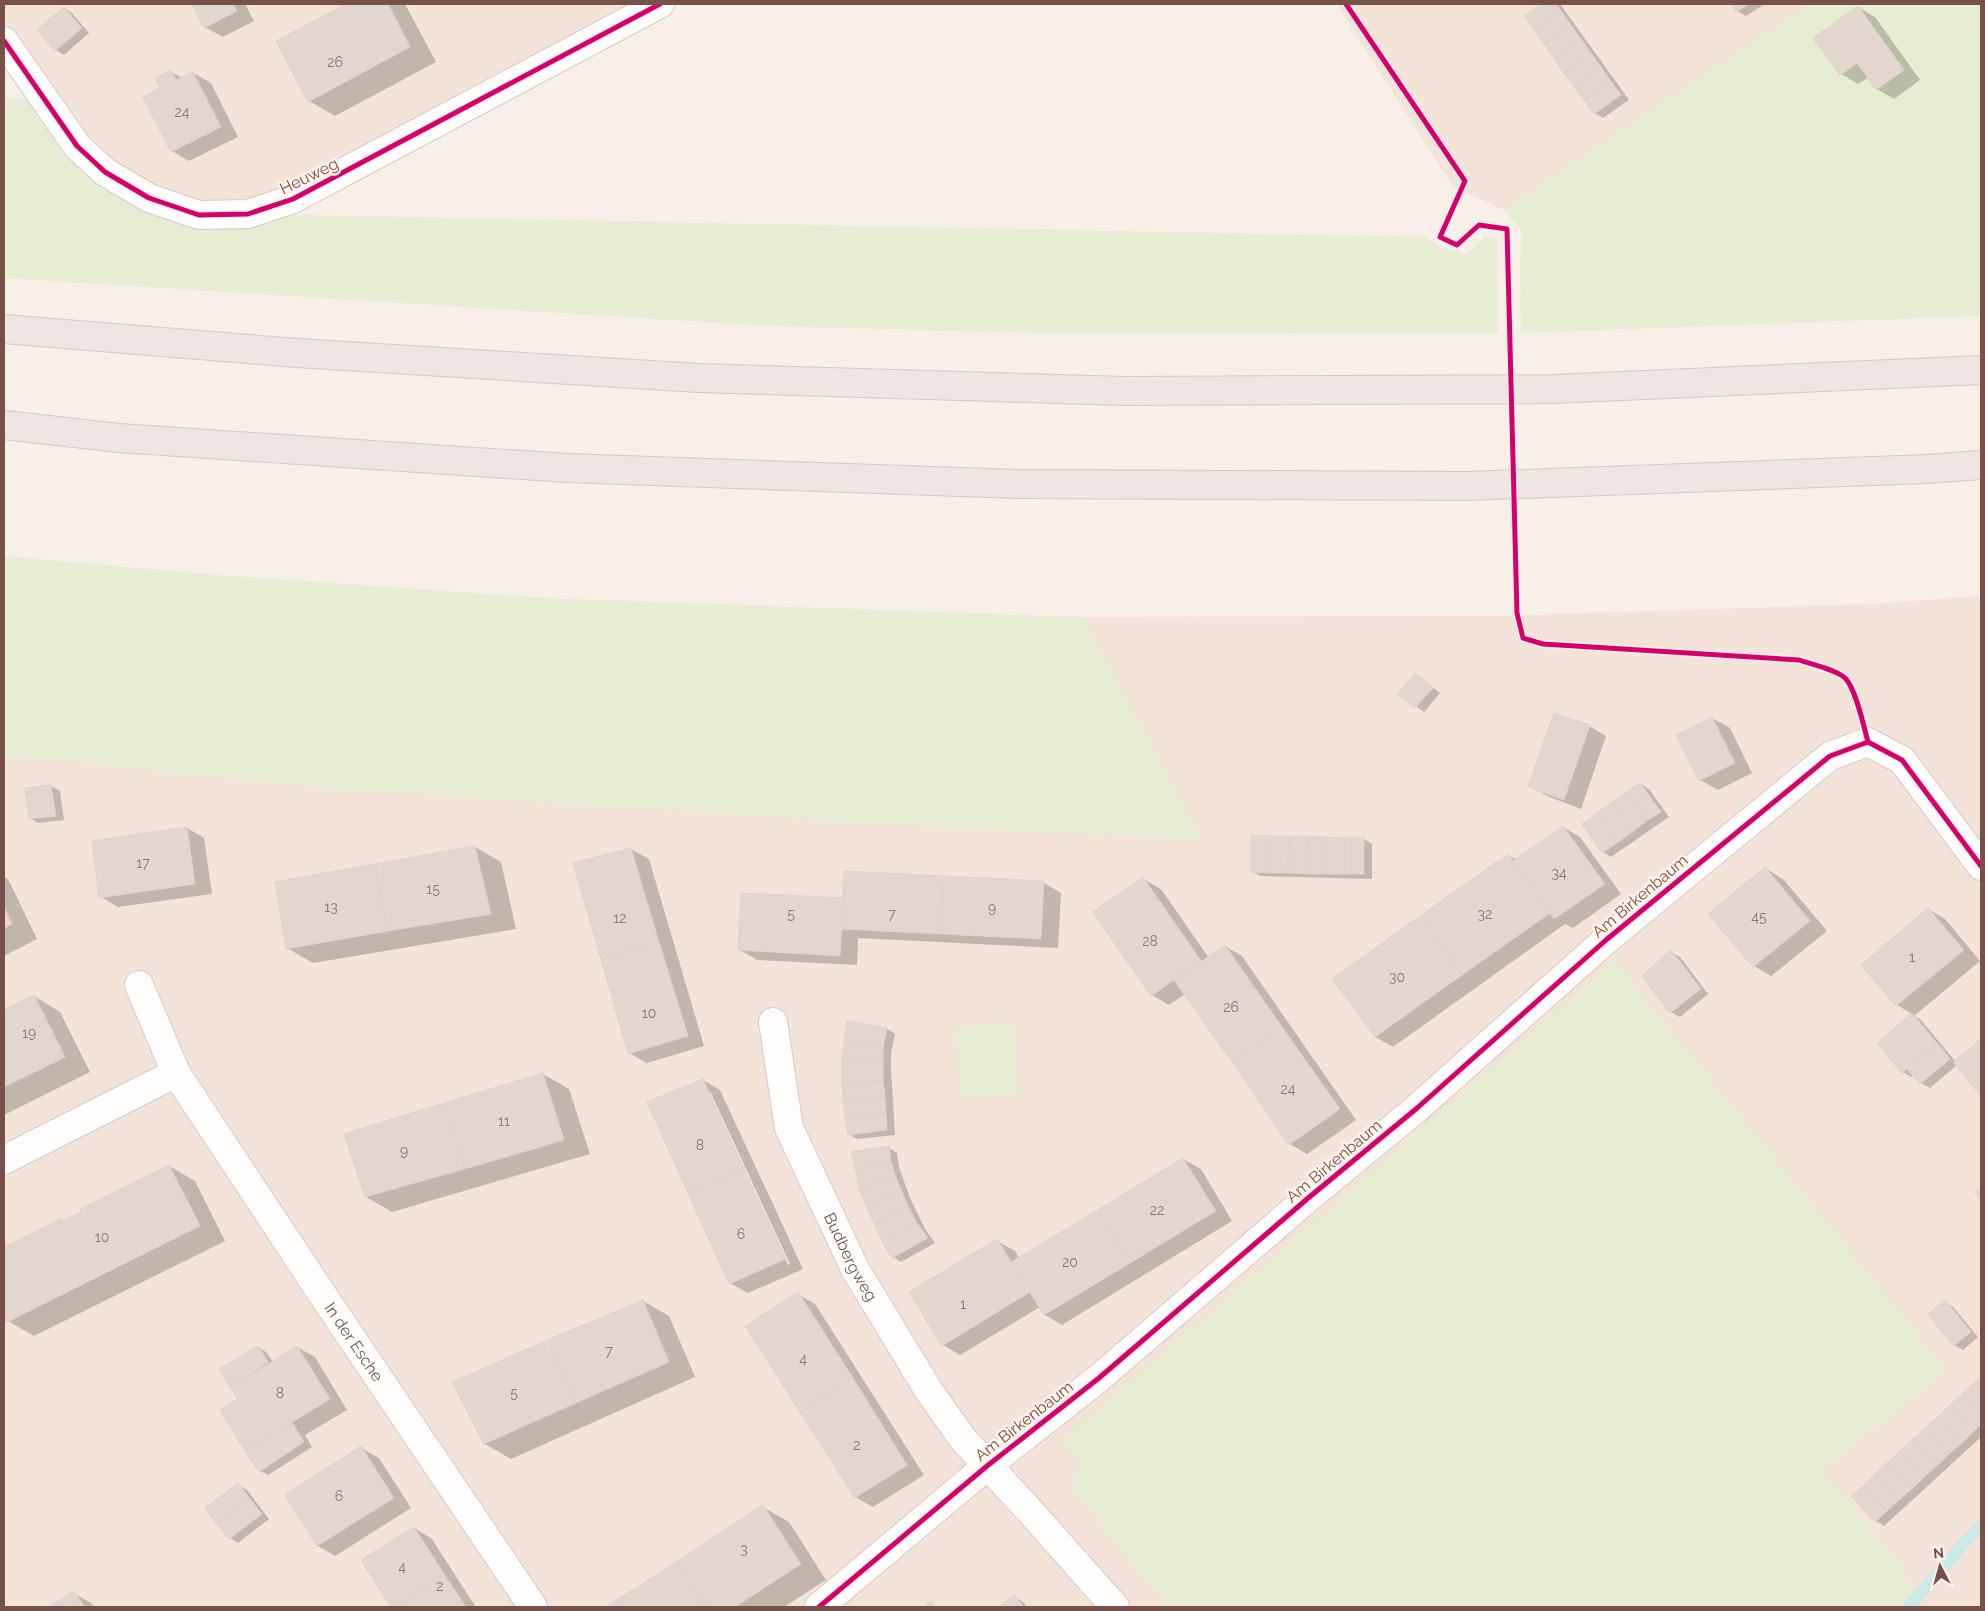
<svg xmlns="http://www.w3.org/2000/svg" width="1985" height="1611" font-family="Raleway,sans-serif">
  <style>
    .residential { fill: #f3e3d8 }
    .green { fill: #e6edd2 }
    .shadow { fill: #0003; fill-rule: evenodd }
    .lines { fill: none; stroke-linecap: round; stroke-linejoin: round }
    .stream { stroke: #cae9e7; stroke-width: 12 }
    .building { fill: #e3d6cf; stroke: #e0d1ca }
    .minor-casing { stroke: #d5cac5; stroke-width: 30 }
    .motorway-casing { stroke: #d5c9c4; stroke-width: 30 }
    .minor { stroke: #fefdfc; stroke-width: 28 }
    .motorway { stroke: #f1e5e3; stroke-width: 28 }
    .cycleway-casing { stroke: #fff3e9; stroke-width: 8 }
    .cycleway { stroke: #d6006c; stroke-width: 5 }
    .labels { text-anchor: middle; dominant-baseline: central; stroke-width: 5; stroke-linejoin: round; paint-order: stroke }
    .number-label { font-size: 14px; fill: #92746b }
    .street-label { font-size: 16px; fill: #755147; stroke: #fff3e9 }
  </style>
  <rect width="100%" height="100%" fill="#f7efe8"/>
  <g class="residential">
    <polygon points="4,4 660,4 293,199 199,215 105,172 4,41"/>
    <polygon points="1337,4 1810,4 1504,210 1453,187"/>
    <polygon points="1981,596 1981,1607 1917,1607 1900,1561 1822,1471 1948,1370 1060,1443 1079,1460 1073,1491 1168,1607 4,1607 4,755 327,789 960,829 1202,839 1083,617 1493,616 1873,604"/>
  </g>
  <g class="green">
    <polygon points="1810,4 1981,4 1981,316 1521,333 1520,268 1522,232 1504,210"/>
    <polygon points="4,97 46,102 149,198 248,214 1426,237 1442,248 1467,254 1485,237 1497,240 1498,333 1079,334 766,326 4,278"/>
    <polygon points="4,556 218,575 546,598 1083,617 1203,839 960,829 327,789 4,755"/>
    <polygon points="1615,961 1948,1370 1822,1471 1900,1561 1917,1607 1168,1607 1073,1491 1078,1460 1059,1443"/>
    <polygon points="1012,1021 1020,1094 962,1101 954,1028"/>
  </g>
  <g class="shadow">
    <polygon points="193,4 245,4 254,21 223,37 205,27"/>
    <polygon points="349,4 405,4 436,62 335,116 309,101 277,42"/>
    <polygon points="1544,4 1560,4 1629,100 1603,118 1595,113 1526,16"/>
    <polygon points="1732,4 1765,4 1746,16 1737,11"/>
    <polygon points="1858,7 1875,17 1920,80 1894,99 1877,89 1869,77 1858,84 1841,74"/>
    <polygon points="64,8 72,13 89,33 64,55 56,50 38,30"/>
    <polygon points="171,72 183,78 193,73 211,83 238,137 189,161 172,151 162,88"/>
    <polygon points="1416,674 1440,693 1424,712 1399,694"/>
    <polygon points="1712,718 1730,728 1752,773 1718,790 1700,780"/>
    <polygon points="1589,726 1606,736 1581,809 1547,796 1530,786"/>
    <polygon points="1640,784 1649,789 1669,817 1611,857 1603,852"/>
    <polygon points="51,786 60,791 64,820 38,823 30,818 26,789"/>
    <polygon points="1563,827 1580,837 1621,894 1573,928 1565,924 1393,1047 1375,1037 1508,855 1517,860"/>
    <polygon points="187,828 204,838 212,894 118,907 101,897"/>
    <polygon points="1364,839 1372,844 1372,879 1260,876 1252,871"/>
    <polygon points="475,847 501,862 516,929 313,963 287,948"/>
    <polygon points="631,849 649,859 704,1046 647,1063 629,1053"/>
    <polygon points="1765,868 1783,879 1827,931 1771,976 1754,966"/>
    <polygon points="4,877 8,879 37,939 4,956"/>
    <polygon points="1143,879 1161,889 1209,958 1225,946 1242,956 1356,1120 1307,1154 1290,1144 1185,994 1169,1005 1152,995"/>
    <polygon points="1044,883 1061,893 1058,948 858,938 857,965 757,960 740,950 844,900"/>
    <polygon points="1928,909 1945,919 1980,961 1914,1016 1920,1019 1956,1062 1981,1041 1981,1094 1957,1065 1930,1088 1921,1083 1914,1075 1911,1077 1903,1072 1878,1043 1912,1014 1897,1005 1862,965"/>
    <polygon points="1671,952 1680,957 1708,994 1680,1017 1671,1012 1644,976"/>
    <polygon points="34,996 60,1012 90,1072 4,1115 4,1012"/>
    <polygon points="887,1029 895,1034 891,1053 891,1069 895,1135 857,1139 849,1134"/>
    <polygon points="543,1074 569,1089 590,1154 392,1212 366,1197"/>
    <path d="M703 1080 720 1090 803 1269 748 1293 730 1283ZM708 1093H711L790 1264 788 1265Z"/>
    <polygon points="889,1148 897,1153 899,1167 910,1198 925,1229 935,1243 901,1262 893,1257"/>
    <polygon points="1183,1159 1201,1169 1232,1221 1062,1325 1045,1315 1040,1307 960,1355 943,1345 997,1241 1015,1251 1019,1258"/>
    <polygon points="169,1166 195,1181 225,1241 34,1336 8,1321 4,1312 4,1249 62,1220 65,1221"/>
    <polygon points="798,1294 815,1304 924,1475 873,1507 855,1497"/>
    <polygon points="643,1301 669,1316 695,1377 511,1459 485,1444"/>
    <polygon points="1945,1302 1953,1307 1978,1337 1963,1350 1954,1345"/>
    <polygon points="258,1347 266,1352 273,1362 297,1347 315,1357 347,1410 305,1435 312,1447 268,1475 260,1471 240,1400 221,1370"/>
    <polygon points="1981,1378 1981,1437 1884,1526 1876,1521 1853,1496"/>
    <polygon points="361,1448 379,1458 411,1508 335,1556 318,1546 286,1496"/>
    <polygon points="238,1485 247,1490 269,1519 238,1543 230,1538 207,1508"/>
    <polygon points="763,1507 789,1522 826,1580 784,1607 607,1607"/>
    <polygon points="414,1528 431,1538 476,1607 393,1607 362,1561"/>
    <polygon points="73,1593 91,1603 94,1607 53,1607"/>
    <polygon points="1014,1597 1023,1602 1027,1607 1001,1607"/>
  </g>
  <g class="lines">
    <polyline class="stream" points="1909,1607 1962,1545 1981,1527"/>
  </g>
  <g class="building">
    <polygon points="192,4 233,4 237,11 204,28"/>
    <polygon points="346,4 388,4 410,47 308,102 276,41"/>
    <polygon points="1542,4 1556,4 1561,11 1534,30 1524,16"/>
    <polygon points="1731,4 1749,4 1736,12"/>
    <polygon points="1858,6 1904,70 1876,90 1857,63 1840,75 1813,38"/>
    <polygon points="64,7 82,28 55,51 37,30"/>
    <polygon points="1561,11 1571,25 1544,44 1534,30"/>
    <polygon points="1571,25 1581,39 1554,58 1544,44"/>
    <polygon points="1581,39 1591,53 1564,73 1554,58"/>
    <polygon points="1591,53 1601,67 1574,87 1564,73"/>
    <polygon points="1601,67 1611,81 1584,100 1574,87"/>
    <polygon points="171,70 176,80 193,72 221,127 171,152 143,97 160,88 155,78"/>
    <polygon points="1611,81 1621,95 1594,114 1584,100"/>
    <polygon points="1416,673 1433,688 1415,708 1397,694"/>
    <polygon points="1554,713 1590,725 1564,800 1528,787"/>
    <polygon points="1712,717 1735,763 1699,781 1676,735"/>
    <polygon points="1640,783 1661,812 1647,821 1626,792"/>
    <polygon points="51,785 56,816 29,819 25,788"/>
    <polygon points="1626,792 1647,821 1632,832 1611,803"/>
    <polygon points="1611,803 1632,832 1617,843 1597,813"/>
    <polygon points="1597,813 1617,843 1602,853 1582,824"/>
    <polygon points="1563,826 1605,884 1554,919 1513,861"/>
    <polygon points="187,827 195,884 99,898 92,841"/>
    <polygon points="1251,835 1270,836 1270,873 1251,872"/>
    <polygon points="1270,836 1289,836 1288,873 1270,873"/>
    <polygon points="1289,836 1308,836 1307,874 1288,873"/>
    <polygon points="1308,836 1326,837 1326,874 1307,874"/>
    <polygon points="1326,837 1345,838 1345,874 1326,874"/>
    <rect x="1345" y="838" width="19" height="36"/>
    <polygon points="475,846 491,914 388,931 375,864"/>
    <polygon points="631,848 659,942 601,959 573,863"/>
    <polygon points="1508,854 1550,913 1462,975 1420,916"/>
    <polygon points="375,864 388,931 286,949 275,882"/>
    <polygon points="1765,867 1810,921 1753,967 1708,914"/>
    <polygon points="844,871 944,876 941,934 841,929"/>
    <polygon points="944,876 1044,881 1041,939 941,934"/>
    <polygon points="1143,877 1201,961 1151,996 1093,912"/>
    <polygon points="741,893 843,898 840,956 738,950"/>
    <polygon points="4,907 12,924 4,928"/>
    <polygon points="1928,908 1964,950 1896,1006 1861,965"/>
    <polygon points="1420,916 1462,975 1375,1037 1332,979"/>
    <polygon points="659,942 688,1036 628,1054 601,959"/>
    <polygon points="1225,945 1282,1027 1232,1062 1174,980"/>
    <polygon points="1671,950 1701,989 1670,1013 1642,976"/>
    <polygon points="34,995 65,1057 4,1087 4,1010"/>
    <polygon points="1912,1013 1938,1044 1902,1073 1877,1043"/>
    <polygon points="847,1021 887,1028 883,1048 844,1043"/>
    <polygon points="1282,1027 1340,1109 1289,1145 1232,1062"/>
    <polygon points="1981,1039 1981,1096 1953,1062"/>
    <polygon points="844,1043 883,1048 883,1063 842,1062"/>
    <polygon points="1938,1044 1950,1059 1920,1084 1907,1069"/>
    <polygon points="842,1062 883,1063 883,1081 842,1082"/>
    <polygon points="543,1073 564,1140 465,1169 444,1103"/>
    <polygon points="703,1079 744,1169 688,1193 647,1102"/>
    <polygon points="883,1081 885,1097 843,1099 842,1082"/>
    <polygon points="885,1097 886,1113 845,1118 843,1099"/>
    <polygon points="444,1103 465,1169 365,1197 344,1134"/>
    <polygon points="886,1113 887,1130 848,1135 845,1118"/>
    <polygon points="889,1146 891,1161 856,1171 851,1152"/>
    <polygon points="1183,1158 1216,1211 1130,1263 1098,1210"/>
    <polygon points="891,1161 896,1177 859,1189 856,1171"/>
    <polygon points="169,1165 200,1226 7,1322 4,1315 4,1247 62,1218 63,1221 81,1212 80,1209"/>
    <polygon points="744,1169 786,1259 729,1284 688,1193"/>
    <polygon points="896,1177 902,1192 866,1205 859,1189"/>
    <polygon points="1981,1188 1981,1200 1975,1193"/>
    <polygon points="902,1192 909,1208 874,1223 866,1205"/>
    <polygon points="909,1208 917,1223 882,1241 874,1223"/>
    <polygon points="1098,1210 1130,1263 1044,1315 1011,1262"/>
    <polygon points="917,1223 928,1238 892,1258 882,1241"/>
    <polygon points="997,1239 1030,1292 942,1346 909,1292"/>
    <polygon points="798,1292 853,1378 800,1412 745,1326"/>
    <polygon points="643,1300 669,1362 576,1403 548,1340"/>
    <polygon points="1945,1300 1971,1332 1953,1346 1928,1314"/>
    <polygon points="548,1340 576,1403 484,1444 452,1382"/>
    <polygon points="258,1346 268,1362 230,1387 219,1369"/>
    <polygon points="297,1346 330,1399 245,1451 220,1410 238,1399 230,1387"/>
    <polygon points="1981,1376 1981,1387 1976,1381"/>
    <polygon points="853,1378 907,1465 855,1498 800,1412"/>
    <polygon points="1976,1381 1981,1387 1981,1412 1963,1393"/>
    <polygon points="1963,1393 1981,1412 1981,1424 1975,1430 1951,1404"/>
    <polygon points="1951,1404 1975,1430 1963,1442 1939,1416"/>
    <polygon points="1939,1416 1963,1442 1950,1453 1926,1427"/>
    <polygon points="292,1422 304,1442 259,1472 245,1451"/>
    <polygon points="1926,1427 1950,1453 1938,1465 1913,1439"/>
    <polygon points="1913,1439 1938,1465 1925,1476 1901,1450"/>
    <polygon points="361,1446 394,1498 317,1546 285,1495"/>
    <polygon points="1901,1450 1925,1476 1913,1488 1888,1462"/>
    <polygon points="1888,1462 1913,1488 1900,1499 1876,1473"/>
    <polygon points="1876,1473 1900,1499 1887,1511 1864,1485"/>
    <polygon points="238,1483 250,1499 217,1524 205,1508"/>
    <polygon points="1864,1485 1887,1511 1875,1522 1851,1496"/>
    <polygon points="250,1499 262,1514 229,1539 217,1524"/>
    <polygon points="763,1505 801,1564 735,1607 706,1607 676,1562"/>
    <polygon points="414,1527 444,1574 396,1607 391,1607 361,1560"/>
    <polygon points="676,1562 706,1607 605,1607 633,1590"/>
    <polygon points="444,1574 466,1607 396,1607"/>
    <polygon points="73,1591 85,1607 50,1607"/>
    <polygon points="1014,1595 1024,1607 999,1607"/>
    <polygon points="931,1601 936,1607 924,1607"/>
  </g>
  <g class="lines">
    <defs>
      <g id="minor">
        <polyline points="4,41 77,146 105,172 149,198 199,215 248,214 293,199 660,4"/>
        <path id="s1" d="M139 985 176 1073 322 1294 533 1607"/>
        <path id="s2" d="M773 1022 789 1128 855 1269 929 1391 963 1439 1030 1511 1115 1607"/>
        <polyline points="4,1160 176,1073"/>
        <polyline points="819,1607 987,1466 1099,1378 1307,1199 1416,1109 1606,940 1830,756 1868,742 1902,760 1981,866"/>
      </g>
      <g id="motorway">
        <polyline points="4,329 297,353 699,378 1125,391 1553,389 1981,370"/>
        <polyline points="4,425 119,438 567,468 1019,484 1467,486 1927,469 1981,465"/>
      </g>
    </defs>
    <use href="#minor" class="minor-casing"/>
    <use href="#motorway" class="motorway-casing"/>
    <use href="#minor" class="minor"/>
    <use href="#motorway" class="motorway"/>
    <defs>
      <g id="cycleway">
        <path d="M1346 4 1465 181 1440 237 1457 245 1479 225 1507 229 1517 613 1523 638 1543 644 1799 660C1810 664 1838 670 1846 679 1856 690 1864 727 1868 742"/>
        <polyline points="4,41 77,146 105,172 149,198 199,215 248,214 293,199 660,4"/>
        <polyline points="1868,742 1902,760 1981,866"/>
        <polyline points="819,1607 987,1466 1099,1378 1307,1199 1416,1109 1606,940 1830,756 1868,742"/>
      </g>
    </defs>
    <use href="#cycleway" class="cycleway-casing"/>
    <use href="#cycleway" class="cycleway"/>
  </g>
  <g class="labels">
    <g class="number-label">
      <text x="335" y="62">26</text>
      <text x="182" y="112">24</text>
      <text x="143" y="863">17</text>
      <text x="1559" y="873">34</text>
      <text x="433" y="889">15</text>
      <text x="331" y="907">13</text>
      <text x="992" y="908">9</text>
      <text x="791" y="914">5</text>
      <text x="892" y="914">7</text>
      <text x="1485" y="914">32</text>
      <text x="1759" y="917">45</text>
      <text x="620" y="918">12</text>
      <text x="1150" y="941">28</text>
      <text x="1912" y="957">1</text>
      <text x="1397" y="977">30</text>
      <text x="1231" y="1007">26</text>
      <text x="649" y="1013">10</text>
      <text x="29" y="1033">19</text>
      <text x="1288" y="1089">24</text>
      <text x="504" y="1121">11</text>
      <text x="700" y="1145">8</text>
      <text x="404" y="1151">9</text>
      <text x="1157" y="1210">22</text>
      <text x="741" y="1234">6</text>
      <text x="102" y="1237">10</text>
      <text x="1070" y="1262">20</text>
      <text x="963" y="1304">1</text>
      <text x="609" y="1351">7</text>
      <text x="803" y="1359">4</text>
      <text x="280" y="1393">8</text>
      <text x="514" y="1393">5</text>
      <text x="857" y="1445">2</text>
      <text x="339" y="1496">6</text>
      <text x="744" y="1549">3</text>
      <text x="402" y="1567">4</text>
      <text x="440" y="1586">2</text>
    </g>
    <g class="street-label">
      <text transform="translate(309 176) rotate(-26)">Heuweg</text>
      <text transform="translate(1640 896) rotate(-40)">Am Birkenbaum</text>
      <text transform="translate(1334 1161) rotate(-40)">Am Birkenbaum</text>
      <text stroke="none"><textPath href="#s2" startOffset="250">Budbergweg</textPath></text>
      <text stroke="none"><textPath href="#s1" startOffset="418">In der Esche</textPath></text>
      <text transform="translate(1024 1421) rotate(-38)">Am Birkenbaum</text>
    </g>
  </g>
  <rect width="1985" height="1611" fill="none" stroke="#755147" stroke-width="10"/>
  <g transform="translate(1940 1566) rotate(354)" stroke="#fff3e9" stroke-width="4" paint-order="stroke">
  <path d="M0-4L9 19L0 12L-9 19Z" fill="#755147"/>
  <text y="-8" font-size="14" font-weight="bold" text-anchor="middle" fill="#755147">N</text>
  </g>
</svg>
